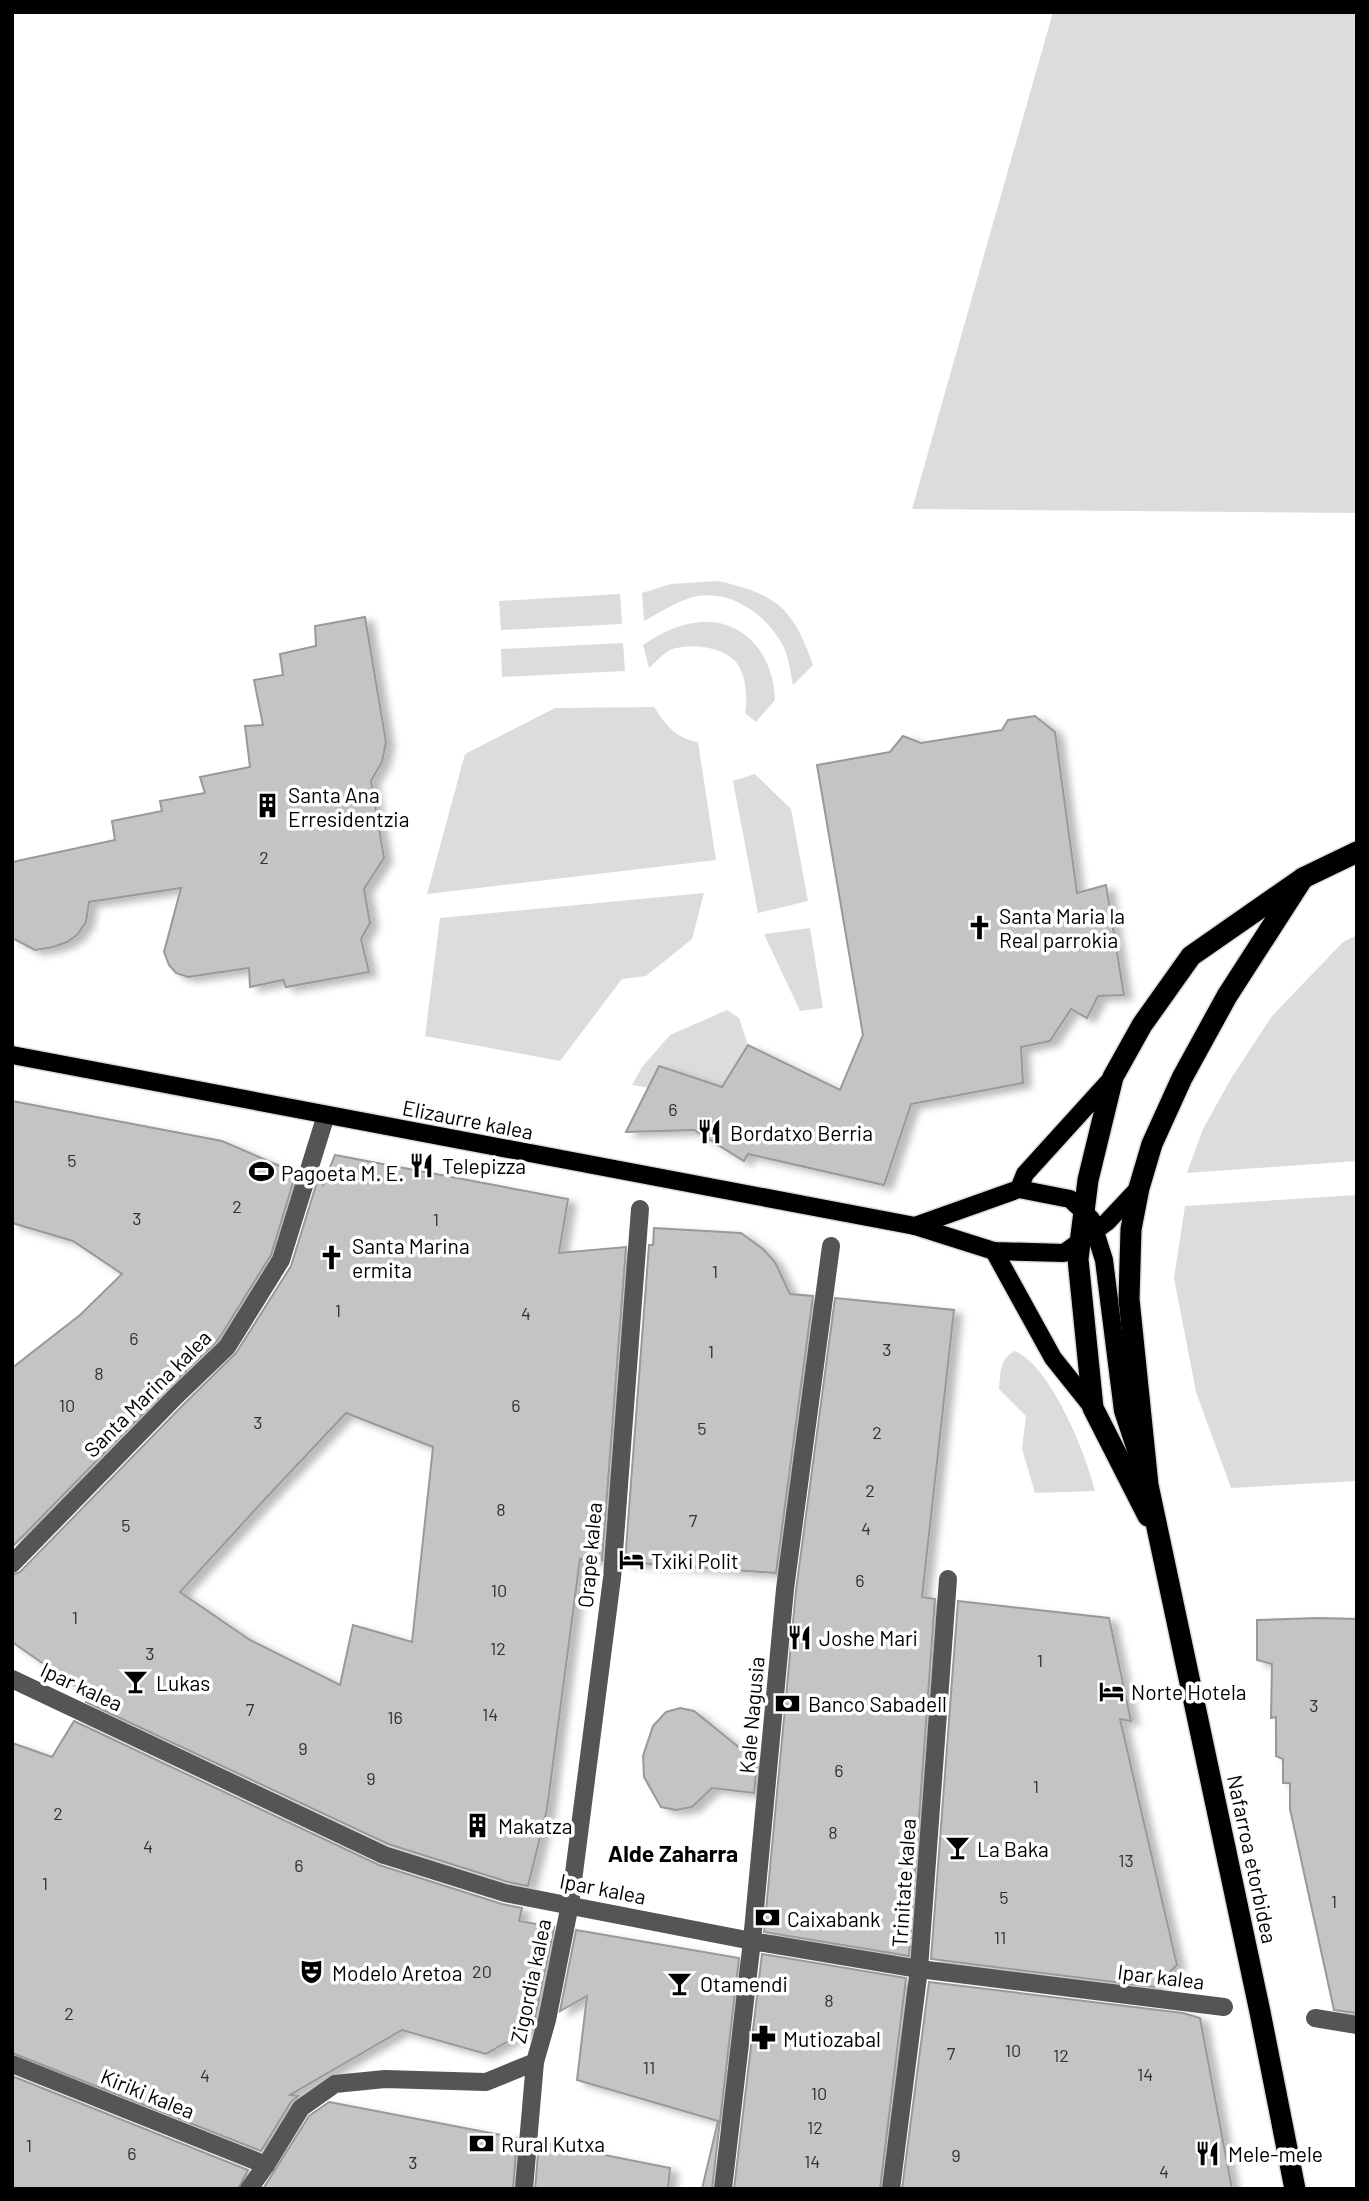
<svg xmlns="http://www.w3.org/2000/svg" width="1369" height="2201" font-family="Barlow,sans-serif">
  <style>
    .green { fill: #dcdcdc }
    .building { fill: #c4c4c4; stroke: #999; stroke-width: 2; fill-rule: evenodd; filter: url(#shadow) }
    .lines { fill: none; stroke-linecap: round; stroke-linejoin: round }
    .major-casing { stroke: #dbdbdb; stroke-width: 21 }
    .highway-casing { stroke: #dbdbdb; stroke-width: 24 }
    .minor { stroke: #555; stroke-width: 18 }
    .major { stroke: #000; stroke-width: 18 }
    .highway { stroke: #000; stroke-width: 21 }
    .labels { text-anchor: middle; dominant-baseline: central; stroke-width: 7; stroke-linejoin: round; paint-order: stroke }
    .number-label { font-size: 18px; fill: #313131 }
    .poi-label { font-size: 21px; fill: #000; stroke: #fff; text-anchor: start }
    .street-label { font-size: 21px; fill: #000; stroke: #fff }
    .neighbourhood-label { font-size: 23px; font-weight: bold; fill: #000; stroke: #fff }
  </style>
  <defs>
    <filter id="shadow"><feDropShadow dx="8" dy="4.5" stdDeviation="3.5" flood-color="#0004"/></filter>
  </defs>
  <rect width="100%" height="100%" fill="#fff"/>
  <g class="green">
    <polygon points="1053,12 1357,12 1357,513 912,509"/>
    <path d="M718 581C777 594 793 608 813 665L793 685C790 672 789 656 782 644 765 613 729 588 693 597 675 602 659 613 644 621L642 593 671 584Z"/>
    <polygon points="620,594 622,624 501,630 499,601"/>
    <path d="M702 622C708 622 717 622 723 624 758 634 774 667 775 700L756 722 745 713C748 698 746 671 734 660 719 646 689 643 670 650 662 654 655 663 649 668L643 645C662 632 679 624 702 622Z"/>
    <polygon points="623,643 625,671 502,677 501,649"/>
    <path d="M654 707C666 725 675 738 698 742L716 860 427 894 465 754 555 708Z"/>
    <polygon points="755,774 791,809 808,901 758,913 733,781"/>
    <polygon points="704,893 692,939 646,976 622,979 560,1061 425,1036 440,918"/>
    <polygon points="810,928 823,1008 800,1011 764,934"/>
    <polygon points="1357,935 1357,1161 1187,1173 1203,1129 1232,1077 1272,1016 1343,942"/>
    <polygon points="727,1010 739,1018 748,1045 722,1087 649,1088 632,1085 642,1067 670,1035"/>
    <polygon points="1357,1195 1357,1481 1231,1488 1196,1392 1174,1278 1185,1206"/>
    <path d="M1015 1351C1050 1365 1087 1455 1095 1491L1035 1493 1022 1449 1026 1416 999 1389C1001 1372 999 1359 1015 1351Z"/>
  </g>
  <g class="building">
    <polygon points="365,617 386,742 382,762 371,781 384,858 364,889 370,923 361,939 369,972 286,987 283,980 250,987 249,968 188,977 176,973 169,965 164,952 181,888 89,902 86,922 77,935 67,942 53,947 35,950 12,938 12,862 115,840 112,821 162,811 160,801 205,793 200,777 250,767 245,726 263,725 254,680 283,675 280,654 316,646 315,626"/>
    <polygon points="1035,716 1055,732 1077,893 1106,885 1124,995 1098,996 1087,1018 1071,1009 1050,1041 1021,1047 1023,1083 911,1104 884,1185 748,1154 744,1161 694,1130 626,1132 659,1066 722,1087 748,1045 840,1090 863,1035 817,765 890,752 903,736 921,743 1002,730 1008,720"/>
    <polygon points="12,1101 222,1141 296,1173 271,1255 218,1340 168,1388 12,1547 12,1368 80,1315 122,1274 73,1241 12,1223"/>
    <path d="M335 1155 568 1199 559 1253 626 1247 602 1560 580 1559 547 1809 528 1886 508 1882 388 1844 86 1702 90 1696 12 1642V1575L20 1572 184 1404 236 1353 291 1266 317 1182 323 1185ZM346 1413 433 1447 412 1642 353 1625 340 1685 250 1640 180 1592 266 1498Z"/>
    <polygon points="654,1228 741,1233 763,1249 775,1262 790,1294 813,1296 776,1573 625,1562 649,1245 653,1245"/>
    <polygon points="835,1298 954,1310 922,1597 935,1599 909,1956 764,1932 796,1590"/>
    <polygon points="958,1601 1109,1618 1131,1721 1120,1719 1177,1965 1154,1987 931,1959"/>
    <polygon points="1318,1618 1357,1619 1357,2013 1334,2010 1290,1809 1290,1783 1283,1783 1283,1759 1276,1756 1276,1717 1271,1718 1272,1664 1257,1660 1257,1620"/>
    <polygon points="680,1708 694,1711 757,1762 754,1793 712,1788 692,1807 676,1810 661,1807 644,1777 643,1756 653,1726 666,1712"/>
    <polygon points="74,1721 379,1865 502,1904 522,1908 519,1921 554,1927 533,2027 486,2054 402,2030 290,2095 298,2096 291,2102 261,2151 12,2053 12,1743 52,1757"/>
    <polygon points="576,1930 739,1958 712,2189 702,2189 718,2121 577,2080 587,1996 560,2011"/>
    <polygon points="762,1954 906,1978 880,2189 734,2189"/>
    <polygon points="929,1982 1183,2013 1200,2018 1232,2189 902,2189"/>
    <polygon points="12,2076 248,2170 238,2189 12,2189"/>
    <polygon points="329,2102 517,2138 513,2189 263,2189 309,2116"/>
    <polygon points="539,2142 670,2168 668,2189 535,2189"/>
  </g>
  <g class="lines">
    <defs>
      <g id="major">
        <polyline points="12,1055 915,1226 994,1251 1064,1253 1107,1222 1139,1188"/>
        <polyline points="1019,1189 1025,1174 1113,1077"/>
        <polyline points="915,1226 1019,1189 1070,1199 1084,1212 1091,1219 1104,1260 1123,1411 1140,1462"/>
        <polyline points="994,1251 1053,1358 1093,1408"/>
      </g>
      <g id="highway">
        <polyline points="1148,1516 1093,1408 1078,1259 1088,1180 1113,1077 1142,1025 1191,956 1303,878 1357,852"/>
        <polyline points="1295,2189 1260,2012 1148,1485 1129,1299 1131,1229 1139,1188 1152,1144 1182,1078 1227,996 1303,878"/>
      </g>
    </defs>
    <use href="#major" class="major-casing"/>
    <use href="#highway" class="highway-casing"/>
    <g class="minor">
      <polyline points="12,1564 176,1396 227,1347 281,1260 326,1115"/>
      <polyline points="12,1679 384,1855 505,1893 752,1941 919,1969 1224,2007"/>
      <polyline points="1315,2018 1357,2025"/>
      <polyline points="12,2064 266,2165"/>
      <polyline points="249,2189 266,2165 301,2108 335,2084 385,2079 486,2082 535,2062 547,2020 570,1904 612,1578 640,1209"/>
      <polyline points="524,2189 535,2062"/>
      <polyline points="723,2189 752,1941 785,1589 831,1246"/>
      <polyline points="891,2189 919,1969 948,1579"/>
    </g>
    <use href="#major" class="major"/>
    <use href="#highway" class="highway"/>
  </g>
  <defs>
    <symbol id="building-bare" viewBox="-9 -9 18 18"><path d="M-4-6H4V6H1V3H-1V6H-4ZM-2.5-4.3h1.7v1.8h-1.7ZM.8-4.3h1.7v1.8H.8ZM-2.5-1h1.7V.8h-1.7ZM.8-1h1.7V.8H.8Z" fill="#000" stroke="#fff" stroke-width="2.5" paint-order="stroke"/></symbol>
    <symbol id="church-bare" viewBox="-9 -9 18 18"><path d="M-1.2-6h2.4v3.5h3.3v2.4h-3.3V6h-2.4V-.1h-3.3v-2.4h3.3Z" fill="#000" stroke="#fff" stroke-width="2.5" paint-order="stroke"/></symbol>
    <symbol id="restaurant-bare" viewBox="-9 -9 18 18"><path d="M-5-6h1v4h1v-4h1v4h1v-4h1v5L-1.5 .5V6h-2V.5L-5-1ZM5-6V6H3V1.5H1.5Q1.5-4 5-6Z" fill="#000" stroke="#fff" stroke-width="2.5" paint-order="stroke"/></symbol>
    <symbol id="stadium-bare" viewBox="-9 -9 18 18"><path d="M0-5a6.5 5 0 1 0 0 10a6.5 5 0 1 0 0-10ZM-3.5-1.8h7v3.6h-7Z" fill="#000" stroke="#fff" stroke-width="2.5" paint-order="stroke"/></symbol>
    <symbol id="hotel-bare" viewBox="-9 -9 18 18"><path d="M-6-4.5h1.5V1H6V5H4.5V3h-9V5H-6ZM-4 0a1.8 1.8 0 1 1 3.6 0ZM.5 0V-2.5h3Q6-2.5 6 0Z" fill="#000" stroke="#fff" stroke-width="2.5" paint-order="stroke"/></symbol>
    <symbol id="bar-bare" viewBox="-9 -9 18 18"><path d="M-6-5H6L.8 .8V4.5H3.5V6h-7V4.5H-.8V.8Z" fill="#000" stroke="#fff" stroke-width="2.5" paint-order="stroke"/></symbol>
    <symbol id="bank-bare" viewBox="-9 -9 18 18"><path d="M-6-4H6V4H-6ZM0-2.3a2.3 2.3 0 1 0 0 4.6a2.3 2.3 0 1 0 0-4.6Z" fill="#000" stroke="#fff" stroke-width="2.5" paint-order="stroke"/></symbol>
    <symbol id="theatre-bare" viewBox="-9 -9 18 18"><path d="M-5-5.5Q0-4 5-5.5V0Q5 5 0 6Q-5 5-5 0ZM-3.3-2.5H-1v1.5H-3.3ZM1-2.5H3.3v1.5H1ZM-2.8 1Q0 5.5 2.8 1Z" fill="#000" stroke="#fff" stroke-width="2.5" paint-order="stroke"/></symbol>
    <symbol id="pharmacy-bare" viewBox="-9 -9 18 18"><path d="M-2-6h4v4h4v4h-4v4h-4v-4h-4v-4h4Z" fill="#000" stroke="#fff" stroke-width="2.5" paint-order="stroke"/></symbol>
  </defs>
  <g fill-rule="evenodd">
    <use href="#building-bare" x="250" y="788" width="35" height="35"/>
    <use href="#church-bare" x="962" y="910" width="35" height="35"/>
    <use href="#restaurant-bare" x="692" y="1114" width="35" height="35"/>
    <use href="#restaurant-bare" x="404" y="1148" width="35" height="35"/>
    <use href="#stadium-bare" x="244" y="1154" width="35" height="35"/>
    <use href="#church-bare" x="314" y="1240" width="35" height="35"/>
    <use href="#hotel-bare" x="614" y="1542" width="35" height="35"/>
    <use href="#restaurant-bare" x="782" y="1620" width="35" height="35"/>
    <use href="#bar-bare" x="118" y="1664" width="35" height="35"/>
    <use href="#hotel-bare" x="1094" y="1674" width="35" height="35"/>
    <use href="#bank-bare" x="770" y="1686" width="35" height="35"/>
    <use href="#building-bare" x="460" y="1808" width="35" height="35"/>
    <use href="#bar-bare" x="940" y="1830" width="35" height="35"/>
    <use href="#bank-bare" x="750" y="1900" width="35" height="35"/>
    <use href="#theatre-bare" x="294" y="1954" width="35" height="35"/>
    <use href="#bar-bare" x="662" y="1966" width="35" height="35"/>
    <use href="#pharmacy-bare" x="746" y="2020" width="35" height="35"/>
    <use href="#bank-bare" x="464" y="2126" width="35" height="35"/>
    <use href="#restaurant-bare" x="1190" y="2136" width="35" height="35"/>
  </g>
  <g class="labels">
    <g class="number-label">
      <text x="264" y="857">2</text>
      <text x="673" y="1109">6</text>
      <text x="72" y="1160">5</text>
      <text x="237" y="1206">2</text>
      <text x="137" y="1218">3</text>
      <text x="436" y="1219">1</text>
      <text x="715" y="1271">1</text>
      <text x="338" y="1310">1</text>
      <text x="526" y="1313">4</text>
      <text x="134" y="1338">6</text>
      <text x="887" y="1349">3</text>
      <text x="711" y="1351">1</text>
      <text x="99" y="1373">8</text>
      <text x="67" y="1405">10</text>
      <text x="516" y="1405">6</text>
      <text x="258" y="1422">3</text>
      <text x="702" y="1428">5</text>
      <text x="877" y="1432">2</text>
      <text x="870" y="1490">2</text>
      <text x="501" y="1509">8</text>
      <text x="693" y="1520">7</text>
      <text x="126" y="1525">5</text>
      <text x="866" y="1528">4</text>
      <text x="860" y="1580">6</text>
      <text x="499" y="1590">10</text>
      <text x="75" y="1617">1</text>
      <text x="498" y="1648">12</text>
      <text x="150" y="1653">3</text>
      <text x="1040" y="1660">1</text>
      <text x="1314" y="1705">3</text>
      <text x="250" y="1709">7</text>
      <text x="490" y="1714">14</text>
      <text x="395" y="1717">16</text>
      <text x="303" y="1748">9</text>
      <text x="839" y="1770">6</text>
      <text x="371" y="1778">9</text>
      <text x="1036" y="1786">1</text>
      <text x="58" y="1813">2</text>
      <text x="833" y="1832">8</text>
      <text x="148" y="1846">4</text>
      <text x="1126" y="1860">13</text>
      <text x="299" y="1865">6</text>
      <text x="45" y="1883">1</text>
      <text x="1004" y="1897">5</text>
      <text x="1334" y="1901">1</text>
      <text x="1000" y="1937">11</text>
      <text x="482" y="1971">20</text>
      <text x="829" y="2000">8</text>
      <text x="69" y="2013">2</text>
      <text x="1013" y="2050">10</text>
      <text x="951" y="2053">7</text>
      <text x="1061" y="2055">12</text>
      <text x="649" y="2067">11</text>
      <text x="1145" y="2074">14</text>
      <text x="205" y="2075">4</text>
      <text x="819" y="2093">10</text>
      <text x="815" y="2127">12</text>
      <text x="29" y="2145">1</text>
      <text x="132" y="2153">6</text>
      <text x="956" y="2155">9</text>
      <text x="812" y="2161">14</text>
      <text x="413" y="2162">3</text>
      <text x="1164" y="2171">4</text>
    </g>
    <g class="poi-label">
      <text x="288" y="794">Santa Ana<tspan x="288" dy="24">Erresidentzia</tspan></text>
      <text x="999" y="915">Santa Maria la<tspan x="999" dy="24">Real parrokia</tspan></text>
      <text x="730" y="1132">Bordatxo Berria</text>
      <text x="442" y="1165">Telepizza</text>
      <text x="281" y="1172">Pagoeta M. E.</text>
      <text x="352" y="1245">Santa Marina<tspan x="352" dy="24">ermita</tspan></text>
      <text x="651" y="1560">Txiki Polit</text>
      <text x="819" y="1637">Joshe Mari</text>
      <text x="156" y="1682">Lukas</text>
      <text x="1131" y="1691">Norte Hotela</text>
      <text x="808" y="1703">Banco Sabadell</text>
      <text x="498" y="1825">Makatza</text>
      <text x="977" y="1848">La Baka</text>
      <text x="787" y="1918">Caixabank</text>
      <text x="332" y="1972">Modelo Aretoa</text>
      <text x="700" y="1983">Otamendi</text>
      <text x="783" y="2038">Mutiozabal</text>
      <text x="501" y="2143">Rural Kutxa</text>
      <text x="1228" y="2153">Mele-mele</text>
    </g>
    <g class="street-label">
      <text transform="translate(468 1119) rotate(11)">Elizaurre kalea</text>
      <text transform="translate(147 1393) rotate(-45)">Santa Marina kalea</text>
      <text transform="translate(589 1555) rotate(-85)">Orape kalea</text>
      <text transform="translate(82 1686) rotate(25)">Ipar kalea</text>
      <text transform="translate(751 1715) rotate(-85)">Kale Nagusia</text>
      <text transform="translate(1253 1859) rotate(78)">Nafarroa etorbidea</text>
      <text transform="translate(903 1883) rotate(-86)">Trinitate kalea</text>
      <text transform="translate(603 1888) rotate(11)">Ipar kalea</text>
      <text transform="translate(1161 1976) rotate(7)">Ipar kalea</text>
      <text transform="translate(530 1981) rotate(-78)">Zigordia kalea</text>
      <text transform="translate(148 2093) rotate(22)">Kiriki kalea</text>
    </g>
    <g class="neighbourhood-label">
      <text x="673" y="1853">Alde Zaharra</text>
    </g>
  </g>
  <rect width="1369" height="2201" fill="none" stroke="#000000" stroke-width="28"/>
</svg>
